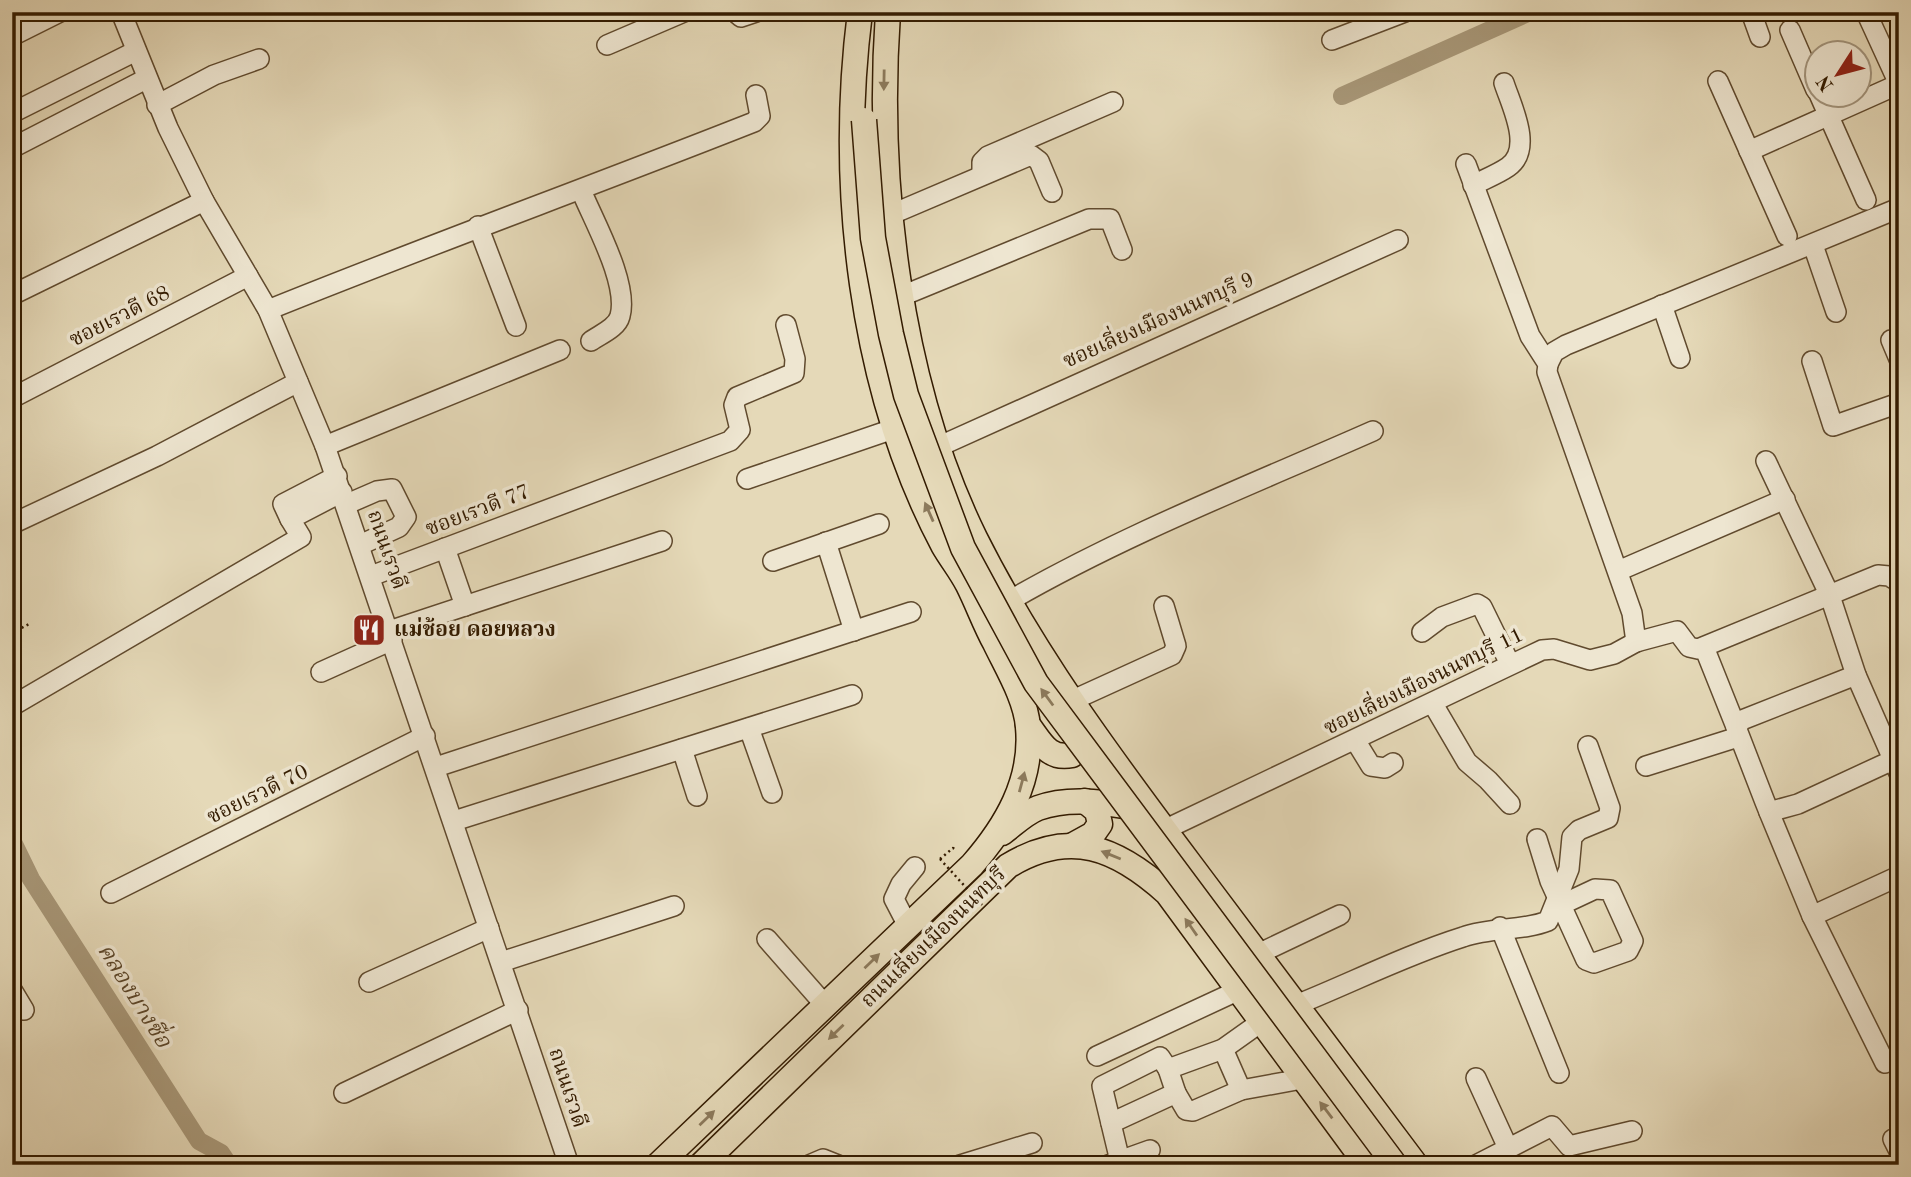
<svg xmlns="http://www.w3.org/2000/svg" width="1911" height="1177" font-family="'Old Standard TT','Noto Serif Thai',serif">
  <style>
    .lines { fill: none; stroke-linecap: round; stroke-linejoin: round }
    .canal { stroke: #a89879; stroke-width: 18 }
    .minor-casing { stroke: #604a2e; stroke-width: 22 }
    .major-casing { stroke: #331b00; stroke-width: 27 }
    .path { stroke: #331b00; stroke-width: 2.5; stroke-dasharray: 2 3.5; stroke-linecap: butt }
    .minor { stroke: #eee6d1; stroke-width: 19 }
    .major { stroke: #e5d9b8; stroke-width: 24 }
    .major-bridge-casing { stroke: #331b00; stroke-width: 27; stroke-linecap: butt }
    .path-bridge { stroke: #331b00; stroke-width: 2.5; stroke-dasharray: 2 3.5; stroke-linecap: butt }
    .major-bridge { stroke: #e5d9b8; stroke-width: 24 }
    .oneway { fill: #8c7a5c }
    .labels { text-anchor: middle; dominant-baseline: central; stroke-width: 7; stroke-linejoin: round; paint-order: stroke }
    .street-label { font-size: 21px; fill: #331b00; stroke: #eee6d1 }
    .poi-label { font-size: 21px; font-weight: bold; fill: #331b00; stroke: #eee6d1; text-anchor: start }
    .water-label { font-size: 23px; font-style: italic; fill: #5c472a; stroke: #eee6d1 }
  </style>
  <rect width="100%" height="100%" fill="#e5d9b8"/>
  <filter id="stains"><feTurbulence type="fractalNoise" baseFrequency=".00286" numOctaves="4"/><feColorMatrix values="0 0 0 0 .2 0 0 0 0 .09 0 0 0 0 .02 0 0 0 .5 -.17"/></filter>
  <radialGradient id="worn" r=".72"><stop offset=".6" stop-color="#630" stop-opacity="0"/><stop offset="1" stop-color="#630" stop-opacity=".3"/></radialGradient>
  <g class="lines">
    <g class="canal">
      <polyline points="1342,96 1530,12"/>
      <polyline points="12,840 31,879 199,1141 221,1153 229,1165"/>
    </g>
    <defs>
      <g id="minor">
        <polyline points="121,12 168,128 204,201 268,310 325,446 569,1165"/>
        <polyline points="735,12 741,17 756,12"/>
        <polyline points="1751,12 1760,37"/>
        <polyline points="1866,12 1899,84"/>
        <polyline points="1790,30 1816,90"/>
        <polyline points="12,36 60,12"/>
        <polyline points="1332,40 1405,12"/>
        <polyline points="607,45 684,12"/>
        <polyline points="1718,81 1787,236"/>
        <polyline points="1819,94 1866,200"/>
        <polyline points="157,105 214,75 259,59"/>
        <polyline points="12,113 136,51"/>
        <polyline points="12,148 146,79"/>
        <polyline points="1749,151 1899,84"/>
        <polyline points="1466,164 1530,336 1548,364 1547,372 1632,613 1636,642"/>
        <polyline points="982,175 982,162 988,156 1113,102"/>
        <path d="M1473 185C1485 179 1498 174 1508 167 1534 149 1511 105 1504 83"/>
        <path d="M581 190C594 222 629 283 620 316 617 328 601 334 591 341"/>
        <polyline points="890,215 1031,155 1039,161 1052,192"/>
        <polyline points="478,226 516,326"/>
        <polyline points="1813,245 1836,312"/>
        <polyline points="12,295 204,201"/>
        <polyline points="902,296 1089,219 1110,219 1122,250"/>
        <polyline points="1662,305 1680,358"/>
        <path d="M268 310C429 245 592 186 754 122L760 116 756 95"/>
        <polyline points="1891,340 1899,359"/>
        <polyline points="1812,361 1833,426 1899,403"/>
        <polyline points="1548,364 1554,352 1566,345 1899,208"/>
        <polyline points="12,398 248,276"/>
        <polyline points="325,446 560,350"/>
        <polyline points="940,446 1398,240"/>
        <polyline points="1766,461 1830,596 1856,675 1899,773"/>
        <polyline points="747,479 896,428"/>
        <polyline points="347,504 377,491 392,489 406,517 399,527 360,545"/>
        <polyline points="290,519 283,504 337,476"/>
        <polyline points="12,524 157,456 298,382"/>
        <polyline points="826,542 854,631"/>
        <polyline points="445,548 465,606"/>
        <polyline points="773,561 879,524"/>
        <polyline points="1618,571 1785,499"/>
        <polyline points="371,576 730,441 740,430 734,405 737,397 794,373 795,359 786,325"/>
        <path d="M1009 601C1125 534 1251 485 1373 431"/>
        <polyline points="389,631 662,541"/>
        <polyline points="1422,632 1442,617 1477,604 1482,607 1510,664"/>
        <polyline points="1704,647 1736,727"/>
        <polyline points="321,672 392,640"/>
        <polyline points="1856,675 1742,720 1736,727 1765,802 1769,812 1798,804 1893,760"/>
        <polyline points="1071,701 1172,655 1176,646 1164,606"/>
        <polyline points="1433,704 1467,762 1488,780 1510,804"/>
        <polyline points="12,706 301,537 290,519 342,492"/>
        <polyline points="749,728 772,793"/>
        <polyline points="1355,740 1371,766 1385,768 1393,763"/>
        <polyline points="682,749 697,796"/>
        <polyline points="1646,766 1738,737"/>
        <polyline points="436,767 911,612"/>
        <polyline points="1769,812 1812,916 1885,1063"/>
        <polyline points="454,821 852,695"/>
        <polyline points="1164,830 1542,650 1554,649 1590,660 1614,654 1636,642 1677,631 1689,647 1698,649 1878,575 1889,576 1899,582"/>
        <polyline points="1537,839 1550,881 1586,960 1594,963 1628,951 1633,941 1610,890 1595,889 1563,904"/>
        <polyline points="111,893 425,736"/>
        <polyline points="1812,916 1899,876"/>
        <polyline points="908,926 894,899 901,884 915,867"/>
        <polyline points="1500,927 1559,1073"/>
        <polyline points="767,939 825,1005"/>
        <polyline points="1258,954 1340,915"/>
        <polyline points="501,962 674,906"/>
        <polyline points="369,982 489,928"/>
        <polyline points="12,990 24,1010"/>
        <path d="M1296 1005C1351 983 1406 955 1463 937 1491 927 1523 931 1548 921L1569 869 1572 837 1579 830 1608 818 1610 808 1588 746"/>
        <polyline points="1223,1049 1241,1090"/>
        <polyline points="1097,1056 1237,991"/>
        <polyline points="1476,1078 1508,1148"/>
        <polyline points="344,1093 518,1010"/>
        <polyline points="1176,1093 1186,1110 1193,1111 1241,1090 1302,1079"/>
        <polyline points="1111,1123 1176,1093 1168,1069 1223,1049 1261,1022"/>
        <polyline points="1893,1139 1899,1151"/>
        <polyline points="1120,1161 1102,1086 1160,1057 1168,1069"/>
        <polyline points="809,1165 823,1159 838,1165"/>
        <polyline points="960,1165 1032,1143"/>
        <polyline points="1108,1165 1150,1150"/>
        <polyline points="1476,1165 1552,1126 1569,1146 1632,1131"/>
      </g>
      <g id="major">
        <path d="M888 12C876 183 899 383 975 538 1036 660 1118 768 1199 876 1272 973 1344 1069 1416 1165"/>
        <path d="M1028 725C1041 742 1048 760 1072 755L1078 746 1077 723"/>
        <path d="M1002 833C1013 825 1025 813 1038 808 1071 796 1108 803 1142 809"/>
        <polyline points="1073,845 1093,834 1100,824 1097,811 1085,801"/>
        <path d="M658 1165 972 865C1006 826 1033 781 1028 727 1026 699 1007 668 995 643 985 625 978 605 968 585 961 571 951 559 943 545 860 388 838 186 860 12"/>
        <path d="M701 1165 1008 866C1070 828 1117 848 1167 893L1367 1165"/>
      </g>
    </defs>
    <use href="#minor" class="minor-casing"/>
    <use href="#major" class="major-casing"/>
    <g class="path">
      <polyline points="12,633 29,624"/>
      <polyline points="940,859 953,848 956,850"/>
    </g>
    <use href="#minor" class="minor"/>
    <use href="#major" class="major"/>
    <defs>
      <polyline id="major-bridge" points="864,120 873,238 891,334 906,395 963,548 1036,683 1395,1165"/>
    </defs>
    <use href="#major-bridge" class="major-bridge-casing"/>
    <polyline class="path-bridge" points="940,859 982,905"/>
    <use href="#major-bridge" class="major-bridge"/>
  </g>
  <defs><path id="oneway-solid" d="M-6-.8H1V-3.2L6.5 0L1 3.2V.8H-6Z" transform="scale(1.75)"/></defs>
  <g class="oneway">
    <use href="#oneway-solid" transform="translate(884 80) rotate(91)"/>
    <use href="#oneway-solid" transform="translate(929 512) rotate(-114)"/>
    <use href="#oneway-solid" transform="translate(1047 697) rotate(-126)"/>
    <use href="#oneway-solid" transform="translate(1022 782) rotate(-75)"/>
    <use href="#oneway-solid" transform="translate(1111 855) rotate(-158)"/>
    <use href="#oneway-solid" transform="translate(1191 927) rotate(-125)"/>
    <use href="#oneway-solid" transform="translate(872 961) rotate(-44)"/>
    <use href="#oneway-solid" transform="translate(836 1032) rotate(136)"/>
    <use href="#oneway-solid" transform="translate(1326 1110) rotate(-127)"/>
    <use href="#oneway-solid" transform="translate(707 1118) rotate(-44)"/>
  </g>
  <defs>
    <symbol id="restaurant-square" viewBox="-11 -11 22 22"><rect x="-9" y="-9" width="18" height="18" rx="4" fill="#8f2418" stroke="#eee6d1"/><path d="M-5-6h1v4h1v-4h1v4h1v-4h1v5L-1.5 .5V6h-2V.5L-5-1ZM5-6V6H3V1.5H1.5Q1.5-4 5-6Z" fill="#fff"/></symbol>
  </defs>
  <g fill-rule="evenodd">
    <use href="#restaurant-square" x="350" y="611" width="38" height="38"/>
  </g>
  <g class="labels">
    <g class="street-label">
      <text transform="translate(120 317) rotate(-27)">ซอยเรวดี 68</text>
      <text transform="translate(1159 321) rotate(-24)">ซอยเลี่ยงเมืองนนทบุรี 9</text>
      <text transform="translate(478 511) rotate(-21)">ซอยเรวดี 77</text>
      <text transform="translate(386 550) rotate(71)">ถนนเรวดี</text>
      <text transform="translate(1424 682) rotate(-26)">ซอยเลี่ยงเมืองนนทบุรี 11</text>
      <text transform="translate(258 795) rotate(-26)">ซอยเรวดี 70</text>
      <text transform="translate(934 938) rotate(-44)">ถนนเลี่ยงเมืองนนทบุรี</text>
      <text transform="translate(567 1088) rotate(72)">ถนนเรวดี</text>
    </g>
    <g class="poi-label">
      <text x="394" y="630">แม่ช้อย ดอยหลวง</text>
    </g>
    <g class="water-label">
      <text transform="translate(134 996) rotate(58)">คลองบางซื่อ</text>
    </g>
  </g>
  <rect width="1911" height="1177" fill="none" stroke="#e5d9b8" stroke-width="42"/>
  <rect x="14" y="14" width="1883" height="1149" fill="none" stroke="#331b00" stroke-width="3.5"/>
  <rect x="21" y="21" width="1869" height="1135" fill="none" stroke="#331b00" stroke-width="2"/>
  <g transform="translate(1838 74) rotate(234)"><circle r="33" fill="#eee6d1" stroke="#a3957d" stroke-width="2"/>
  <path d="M0-5L12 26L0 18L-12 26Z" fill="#8f2418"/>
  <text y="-10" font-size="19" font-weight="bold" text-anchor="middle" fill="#331b00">N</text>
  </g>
  <rect width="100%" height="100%" filter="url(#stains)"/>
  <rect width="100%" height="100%" fill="url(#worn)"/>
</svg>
